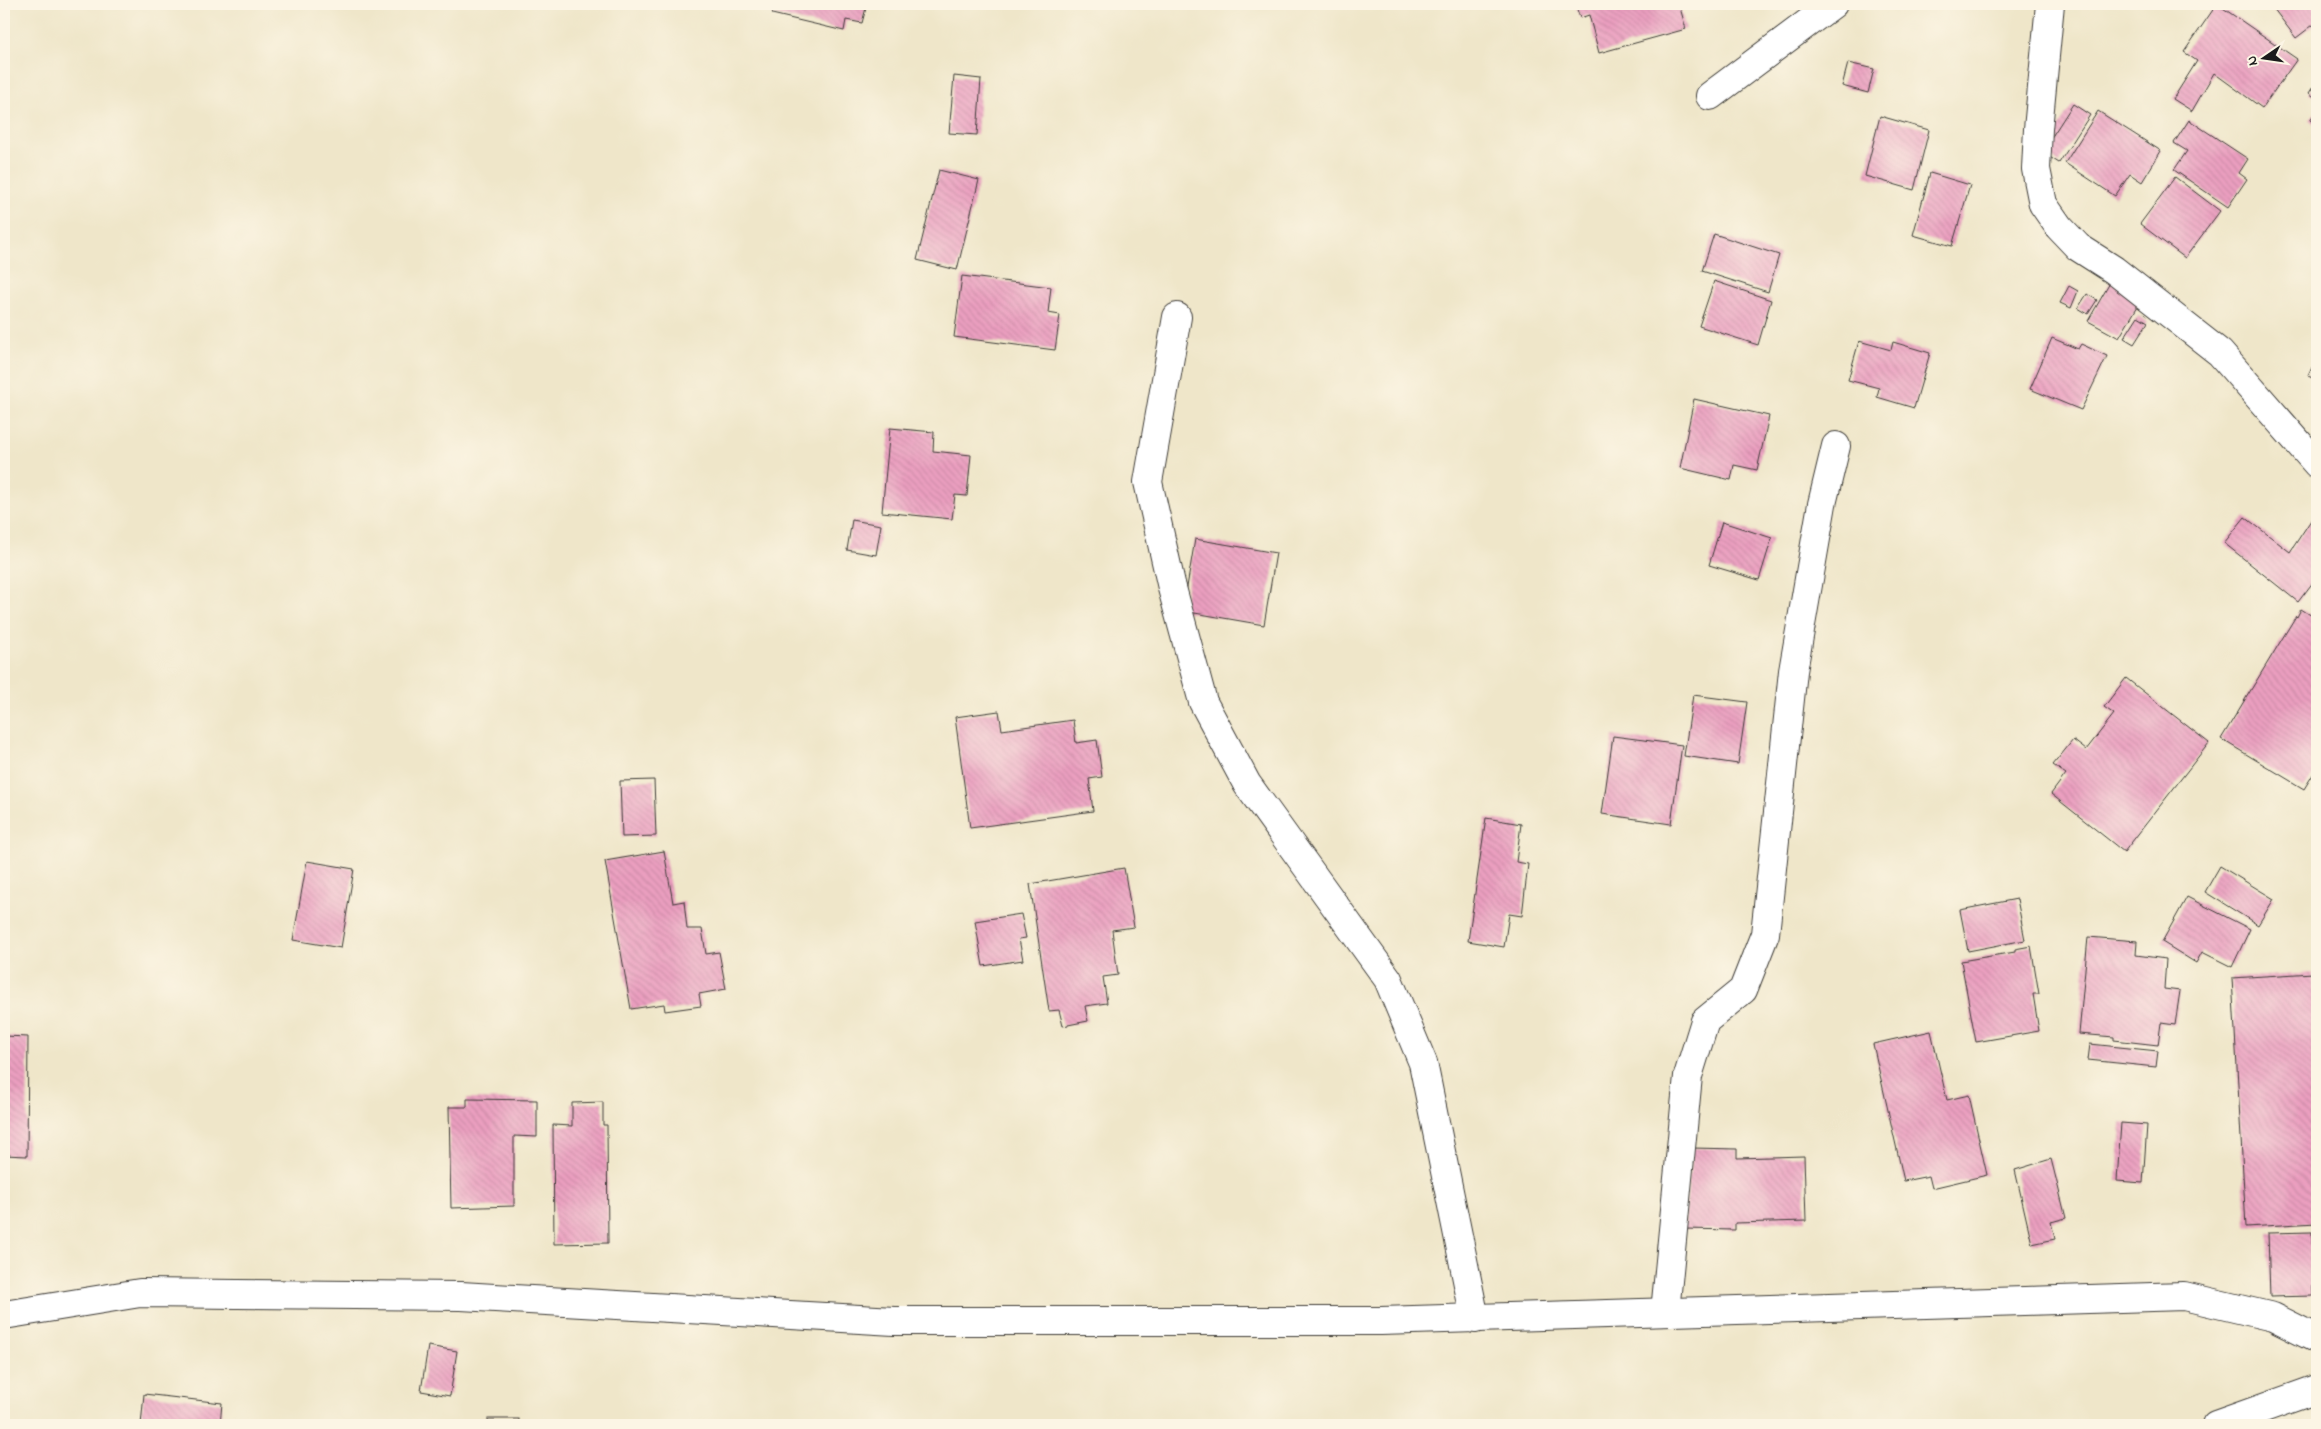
<svg xmlns="http://www.w3.org/2000/svg" width="2321" height="1429" font-family="'Indie Flower',sans-serif">
  <style>
    .building { fill: url(#building-back-hatch) }
    .lines { fill: none; stroke-linecap: round; stroke-linejoin: round }
    .street-casing { stroke: #3c3a36; stroke-width: 30 }
    .street { stroke: #fff; stroke-width: 28 }
  </style>
  <defs>
    <pattern id="building-back-hatch" width="6" height="6" patternUnits="userSpaceOnUse" patternTransform="scale(1.25)"><rect width="6" height="6" fill="#eb9fc0"/><path d="M-1 5l2 2M0 0l6 6M5-1l2 2" fill="none" stroke="#c988a4"/></pattern>
  </defs>
  <rect width="100%" height="100%" fill="#fcf5e5"/>
  <filter id="ink" filterUnits="userSpaceOnUse"><feTurbulence type="fractalNoise" baseFrequency=".02" numOctaves="2"/><feDisplacementMap in="SourceGraphic" scale="10" xChannelSelector="R" yChannelSelector="G"/><feConvolveMatrix kernelMatrix="1 2 1 2 8 2 1 2 1" color-interpolation-filters="sRGB"/></filter>
  <filter id="wash" filterUnits="userSpaceOnUse"><feTurbulence type="fractalNoise" baseFrequency=".0096" numOctaves="4" result="noise"/><feDisplacementMap in="SourceGraphic" scale="20" xChannelSelector="R" yChannelSelector="G"/><feGaussianBlur stdDeviation="1.12" result="paint"/><feColorMatrix in="noise" values="0 0 0 0 0 0 0 0 0 0 0 0 0 0 0 0 0 1.4 0 .05"/><feComposite in="paint" operator="in"/></filter>
  <g filter="url(#wash)">
    <rect width="100%" height="100%" fill="#efe6c9"/>
    <g id="blocks">
      <g class="building">
        <polygon points="775,4 867,4 862,23 846,20 844,31 772,14"/>
        <polygon points="1575,4 1679,4 1686,29 1599,53 1589,15 1580,18"/>
        <polygon points="2217,4 2297,59 2262,108 2214,73 2192,111 2173,99 2197,61 2184,52"/>
        <polygon points="2270,4 2317,4 2317,22 2296,38"/>
        <polygon points="1848,63 1874,69 1868,93 1842,86"/>
        <polygon points="954,76 981,79 977,135 949,133"/>
        <polygon points="2317,81 2317,99 2309,93"/>
        <polygon points="2073,104 2090,115 2059,163 2042,152"/>
        <polygon points="2317,110 2317,126 2310,120"/>
        <polygon points="2098,111 2161,151 2142,182 2130,174 2115,196 2065,163"/>
        <polygon points="1880,116 1929,130 1914,190 1865,176"/>
        <polygon points="2189,120 2248,159 2239,173 2247,179 2228,207 2174,170 2187,151 2174,143"/>
        <polygon points="939,170 979,180 957,270 917,260"/>
        <polygon points="1930,173 1970,185 1952,246 1913,235"/>
        <polygon points="2175,177 2220,211 2185,258 2140,224"/>
        <polygon points="1714,234 1779,255 1768,292 1702,271"/>
        <polygon points="962,276 1051,287 1048,313 1060,315 1055,350 954,337"/>
        <polygon points="1714,281 1771,300 1758,345 1699,326"/>
        <polygon points="2111,281 2142,299 2119,338 2088,321"/>
        <polygon points="2069,286 2078,291 2071,308 2060,303"/>
        <polygon points="2087,294 2097,300 2088,314 2078,308"/>
        <polygon points="2138,316 2148,322 2134,344 2124,338"/>
        <polygon points="2052,338 2078,349 2081,344 2107,356 2081,410 2030,389"/>
        <polygon points="1859,341 1891,350 1893,342 1930,353 1914,408 1877,397 1879,388 1848,380"/>
        <polygon points="2317,357 2317,380 2308,376"/>
        <polygon points="1694,399 1769,416 1757,470 1734,465 1731,480 1680,468"/>
        <polygon points="890,428 934,432 933,451 971,455 967,496 955,495 952,519 882,512"/>
        <polygon points="2317,511 2317,569 2315,572 2317,577 2298,602 2224,543 2245,517 2290,552"/>
        <polygon points="852,520 881,525 876,555 847,550"/>
        <polygon points="1722,522 1772,538 1759,580 1709,565"/>
        <polygon points="1195,539 1276,553 1264,625 1183,611"/>
        <polygon points="2301,609 2317,619 2317,768 2304,789 2221,739 2296,616 2297,617"/>
        <polygon points="2126,678 2209,743 2124,852 2051,794 2066,774 2053,765 2073,740 2086,750 2114,714 2104,707"/>
        <polygon points="1693,695 1747,702 1738,764 1684,756"/>
        <polygon points="999,711 1002,730 1073,720 1076,743 1097,740 1102,777 1089,779 1093,811 970,828 955,717"/>
        <polygon points="1613,736 1682,745 1671,824 1602,814"/>
        <polygon points="654,780 656,836 622,837 620,781"/>
        <polygon points="1486,818 1521,824 1516,862 1528,864 1522,916 1509,914 1504,947 1468,941"/>
        <polygon points="664,851 673,903 684,901 687,929 702,929 706,954 719,952 726,989 699,994 701,1006 665,1011 664,1004 631,1009 605,861"/>
        <polygon points="307,861 354,869 341,948 293,940"/>
        <polygon points="2220,866 2274,899 2258,925 2205,892"/>
        <polygon points="1124,868 1134,927 1112,930 1118,975 1103,977 1107,1003 1085,1006 1088,1021 1063,1026 1059,1010 1049,1011 1030,884"/>
        <polygon points="2187,897 2250,929 2232,967 2202,952 2196,963 2162,942"/>
        <polygon points="2017,899 2025,940 1968,951 1960,910"/>
        <polygon points="1021,914 1026,938 1019,939 1023,960 983,966 975,921"/>
        <polygon points="2088,937 2137,941 2136,955 2166,959 2164,989 2180,991 2175,1025 2161,1023 2158,1045 2114,1040 2114,1037 2079,1034"/>
        <polygon points="2031,946 2039,994 2033,994 2039,1031 1976,1042 1961,961 2015,952 2015,949"/>
        <polygon points="2313,973 2317,1046 2317,1223 2246,1227 2232,978"/>
        <polygon points="1931,1031 1947,1100 1969,1095 1987,1175 1932,1188 1929,1176 1904,1181 1873,1044"/>
        <polygon points="4,1036 28,1037 27,1156 4,1155"/>
        <polygon points="2090,1044 2158,1051 2156,1067 2088,1060"/>
        <polygon points="467,1099 537,1100 537,1137 514,1136 514,1206 451,1208 449,1107 467,1107"/>
        <polygon points="603,1102 603,1125 607,1125 608,1243 554,1244 553,1125 572,1126 572,1103"/>
        <polygon points="2121,1123 2147,1125 2143,1183 2117,1181"/>
        <polygon points="1692,1148 1737,1149 1737,1158 1804,1156 1806,1221 1735,1223 1735,1230 1684,1229"/>
        <polygon points="2051,1159 2066,1218 2051,1222 2055,1239 2032,1244 2015,1170"/>
        <polygon points="2312,1232 2313,1296 2270,1297 2268,1233"/>
        <polygon points="428,1346 457,1351 450,1396 421,1391"/>
        <polygon points="144,1394 222,1403 220,1425 141,1425"/>
        <rect x="488" y="1419" width="31" height="6"/>
      </g>
    </g>
  </g>
  <g filter="url(#ink)">
    <use href="#blocks" fill-opacity="0" stroke="#3c3a36" stroke-width="1"/>
    <g class="lines">
      <defs>
        <g id="street">
          <polyline points="2050,4 2038,129 2036,169 2043,204 2059,227 2078,247 2114,270 2220,353 2317,464"/>
          <polyline points="1710,96 1833,4"/>
          <polyline points="1177,317 1148,482 1172,588 1203,702 1247,784 1388,979 1423,1063 1475,1319"/>
          <polyline points="1665,1312 1688,1076 1705,1021 1743,990 1765,934 1793,671 1822,504 1836,446"/>
          <polyline points="4,1315 140,1293 461,1296 894,1321 1381,1321 2184,1296 2273,1317 2317,1339"/>
          <polyline points="2216,1425 2317,1389"/>
        </g>
      </defs>
      <use href="#street" class="street-casing"/>
      <use href="#street" class="street"/>
    </g>
  </g>
  <rect width="2321" height="1429" fill="none" stroke="#fcf5e5" stroke-width="20"/>
  <g transform="translate(2264 58) rotate(257)" stroke="#fcf5e5" stroke-width="4" paint-order="stroke">
  <path d="M0-4L9 19L0 12L-9 19Z" fill="#1c1c1c"/>
  <text y="-8" font-size="14" font-weight="bold" text-anchor="middle" fill="#1c1c1c">N</text>
  </g>
</svg>
